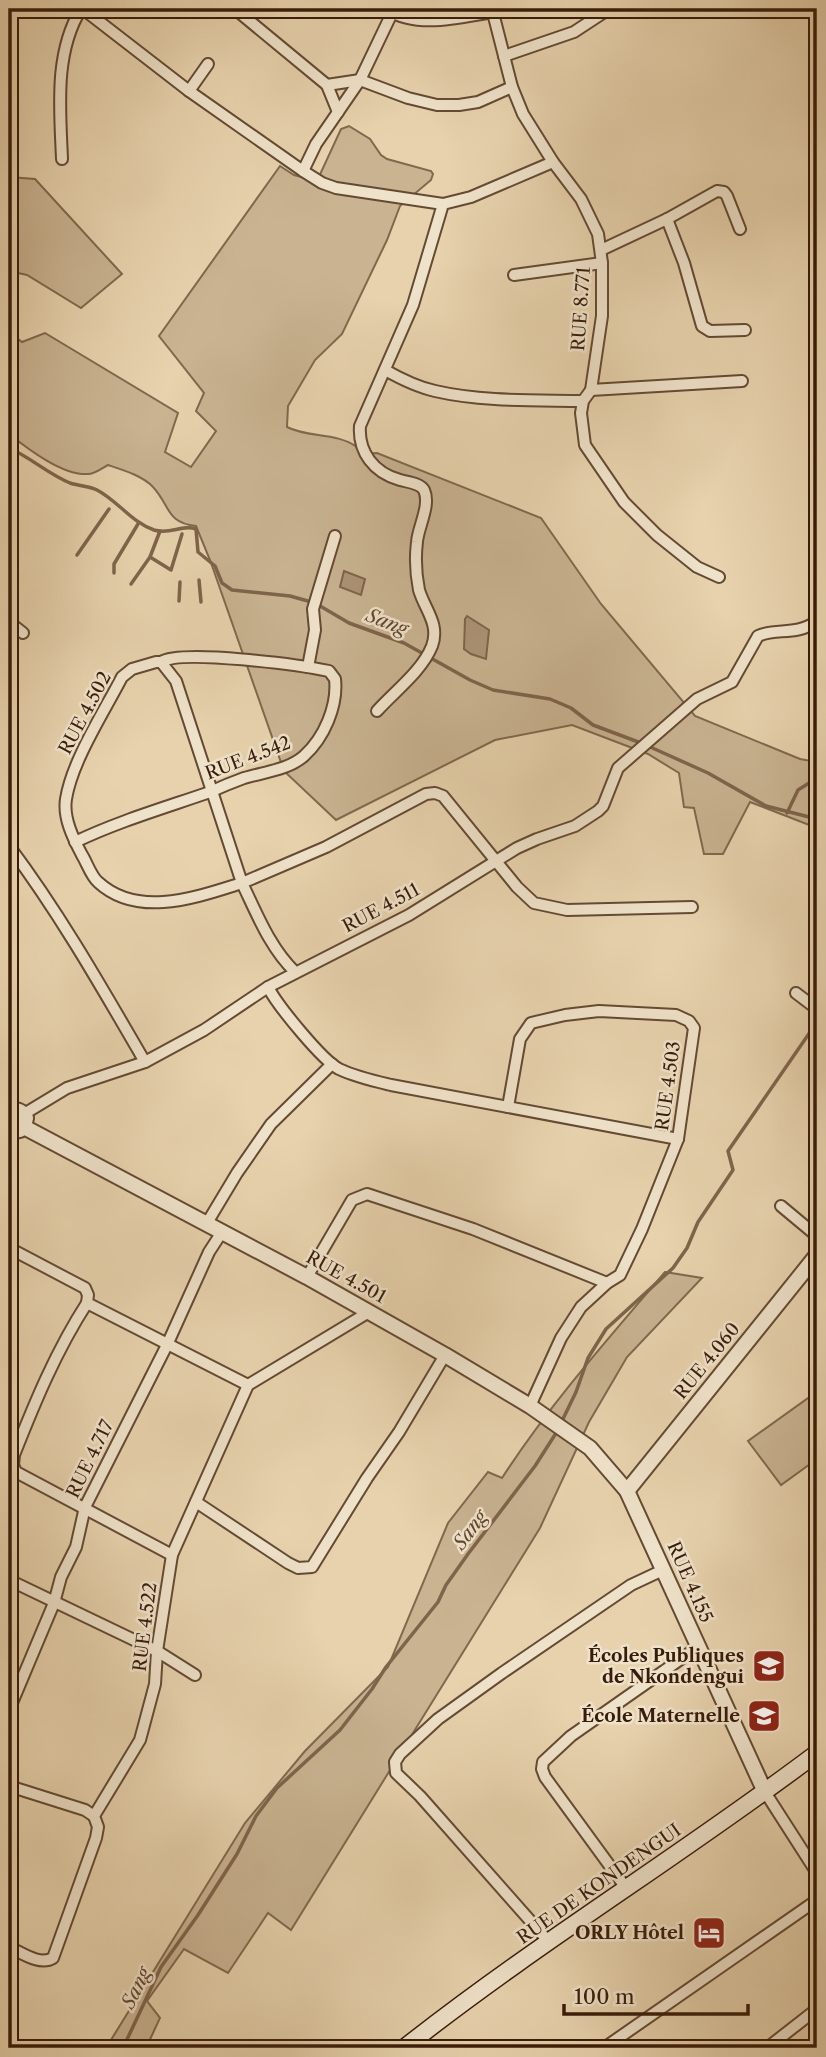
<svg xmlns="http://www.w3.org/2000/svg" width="826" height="2057" font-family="'Libre Caslon Text',serif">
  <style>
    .green { fill: #c9b391; stroke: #80684e; stroke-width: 2 }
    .water { fill: #ac9476; stroke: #7e644b; stroke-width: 2 }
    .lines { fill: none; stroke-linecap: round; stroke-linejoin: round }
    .stream { stroke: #7e644b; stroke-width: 3.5 }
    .minor-casing { stroke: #644a33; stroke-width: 14 }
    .tertiary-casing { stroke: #644a33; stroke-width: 18 }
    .secondary-casing { stroke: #381c0a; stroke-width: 19 }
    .minor { stroke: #efe2ca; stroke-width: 10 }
    .tertiary { stroke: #efe2ca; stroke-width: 14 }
    .secondary { stroke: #efe2ca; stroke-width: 16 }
    .labels { text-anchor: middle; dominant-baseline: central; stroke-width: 5; stroke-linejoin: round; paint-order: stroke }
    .street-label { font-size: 18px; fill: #381c0a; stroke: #efe2ca }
    .poi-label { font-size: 18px; font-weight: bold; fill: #381c0a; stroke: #efe2ca; text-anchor: end }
    .water-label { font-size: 19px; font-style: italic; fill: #614630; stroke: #efe2ca }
  </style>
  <rect width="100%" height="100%" fill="#e7d2ad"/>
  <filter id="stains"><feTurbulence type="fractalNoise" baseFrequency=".00286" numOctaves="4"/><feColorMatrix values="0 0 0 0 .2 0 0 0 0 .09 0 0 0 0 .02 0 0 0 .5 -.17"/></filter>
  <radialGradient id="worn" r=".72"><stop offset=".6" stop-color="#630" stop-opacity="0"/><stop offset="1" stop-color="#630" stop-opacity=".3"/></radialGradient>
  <g class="green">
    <path d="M349 126 370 139 381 155 387 159 431 171 433 174 431 180 400 206 387 240 342 334 315 360 288 406 287 427C308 438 336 432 357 447L360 454 377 453 541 518 601 604 695 716 800 759 817 762V828L750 802 723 854H704L694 808 684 807 679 773 648 754 572 725 495 740 336 820 284 771 210 560 196 526C166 523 170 505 153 487 143 476 123 470 108 465 102 468 95 474 88 474 63 476 28 449 9 434V332L22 342 45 333 178 413 165 452 191 467 216 431 196 411 204 393 159 336 280 166 294 175 317 181 341 129Z"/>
    <polygon points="9,177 35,179 122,274 81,308 27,275 9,271"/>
    <path d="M665 1272 702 1278 627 1357 589 1422 540 1528 291 1930 268 1913 228 1973 184 1949 147 2001 160 2018 146 2048H106L245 1823 305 1751 388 1667 448 1523 488 1472 502 1478C550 1404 608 1339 665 1272Z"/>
    <polygon points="811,1396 817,1405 817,1459 781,1485 748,1441"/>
  </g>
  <g class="water">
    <polygon points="344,571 365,579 361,595 340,587"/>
    <polygon points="467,616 489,630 486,659 471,654 464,649 465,619"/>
  </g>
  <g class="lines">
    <g class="stream">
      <path d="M9 448C30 457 48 474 70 483 79 486 89 486 97 490 118 501 131 522 154 530 170 535 182 524 196 529L198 552 215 566 222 583 232 590 290 596 315 603 349 623 404 643 470 680 493 690 550 699 571 708 593 725 641 743"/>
      <polyline points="77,555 109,509"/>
      <polyline points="150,557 171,570 182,534"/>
      <polyline points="114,573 114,564 138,524"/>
      <polyline points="199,580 201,602"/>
      <polyline points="131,584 150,557 160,531"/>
      <polyline points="179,601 180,582"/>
      <polyline points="648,746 708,773 766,806 817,819"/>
      <polyline points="787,813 798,790 817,778"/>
      <polyline points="561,1423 576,1392 588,1358 606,1329 673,1268 687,1248 698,1222 733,1170 728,1151 817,1022"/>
      <polyline points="123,2048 161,1967 198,1915 237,1854 256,1816 277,1788 340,1730 372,1689 386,1667 438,1602 446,1585 468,1554 535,1466 558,1430"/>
    </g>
    <defs>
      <g id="minor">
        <polyline points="83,9 189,91 303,171 316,144 360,80 392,13"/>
        <polyline points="235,9 327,85 338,112"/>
        <polyline points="492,9 512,87 523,114 553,162 581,199 598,234 602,263 602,316 591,390 583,401 581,413 585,445 624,502 657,535 697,567 719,577"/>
        <polyline points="813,9 817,14"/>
        <path d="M388 10C418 29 461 17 493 12"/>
        <polyline points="504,56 574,32 609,9"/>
        <polyline points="327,85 360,80 408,98 437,105 459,105 478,102 512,87"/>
        <polyline points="189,91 208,64"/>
        <path d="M62 159C60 109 54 53 81 9"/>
        <polyline points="303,171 322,183 336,188 443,204"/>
        <polyline points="667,219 684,263 702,326 710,331 745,330"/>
        <polyline points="601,250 667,219 717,191 724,192 727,196 740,229"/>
        <polyline points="514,275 602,263"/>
        <path d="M385 370C401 379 417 387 435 391 483 402 535 400 583 401"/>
        <polyline points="591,390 742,381"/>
        <polyline points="9,622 23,633"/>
        <path d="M156 662H161L176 681 242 883C197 897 138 919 98 882 91 876 87 863 82 855 73 838 63 818 66 799 72 761 104 712 122 677L132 669Z"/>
        <polyline points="308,667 315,630 313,609 335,536"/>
        <path d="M377 711C395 691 422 671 432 646 440 624 425 610 419 590 416 575 415 558 417 542 418 527 431 505 424 490 420 483 407 482 400 480 374 473 358 452 360 426L413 305 443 204 471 197 553 162"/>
        <path d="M75 842C119 821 164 808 210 792 221 787 233 782 244 778 264 772 288 770 304 756 324 738 338 706 335 679L329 671C301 665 181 649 161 662"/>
        <path d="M9 846C60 914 102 988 145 1062"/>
        <path d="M295 972C270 948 257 914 242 883L326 847 426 794 435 793 443 796 517 887 534 903 567 910 692 907"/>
        <path d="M268 987C277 1005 322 1060 339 1069 356 1077 374 1081 391 1085L678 1139"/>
        <polyline points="796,993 817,1009"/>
        <polyline points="508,1107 520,1039 531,1023 565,1015 599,1011 676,1015 689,1021 694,1028 678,1139 642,1229 620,1275 607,1283 581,1307 561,1338 530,1406"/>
        <path d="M24 1114 67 1088 145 1062 204 1030 268 987 409 915 517 848 537 839 575 826 598 811 603 806 618 768 697 699 732 682 758 636C777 627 795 637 817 621"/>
        <polyline points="781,1206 817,1236"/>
        <polyline points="207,1223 237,1173 271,1124 332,1064"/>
        <polyline points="9,1248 85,1288 88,1295 87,1303 248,1385"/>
        <polyline points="307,1277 352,1200 367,1194 473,1229 607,1283"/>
        <path d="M87 1303C56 1351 35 1402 14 1455L13 1465 16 1472 172 1555"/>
        <polyline points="196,1502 288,1563 298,1568 312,1567 367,1478 399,1432 445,1355"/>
        <polyline points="9,1580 157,1651 195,1675"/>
        <polyline points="9,1710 54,1603 61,1577 76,1547 85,1507 167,1345 209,1252 222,1232"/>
        <polyline points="9,1786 85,1810 94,1816"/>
        <polyline points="765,1792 817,1873"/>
        <polyline points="626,1888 545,1777 542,1769 543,1762 571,1736 698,1647"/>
        <polyline points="549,1942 420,1796 396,1773 395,1762 400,1754 438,1719 502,1673 631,1585 663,1570"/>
        <path d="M9 1947C22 1953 40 1966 53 1958L96 1838 98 1827 94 1816 140 1740 155 1684 157 1651 172 1555 248 1385 369 1312"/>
        <polyline points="604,2048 817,1900"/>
        <polyline points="767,2048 817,2009"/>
      </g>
      <g id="tertiary">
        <path d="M9 1113C15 1107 22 1111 26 1118L24 1127 20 1130 15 1131 9 1128"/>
        <polyline points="24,1127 307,1277 445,1355 530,1406 590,1448 627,1491 765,1792"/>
        <polyline points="627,1491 817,1255"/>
      </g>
      <path id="secondary" d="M404 2048C537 1943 682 1855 817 1753"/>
    </defs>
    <use href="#minor" class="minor-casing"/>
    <use href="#tertiary" class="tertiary-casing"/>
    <use href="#secondary" class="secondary-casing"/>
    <use href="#minor" class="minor"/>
    <use href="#tertiary" class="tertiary"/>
    <use href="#secondary" class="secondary"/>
  </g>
  <defs>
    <symbol id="school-square" viewBox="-11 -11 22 22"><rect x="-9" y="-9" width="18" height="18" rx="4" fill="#8f2418" stroke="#efe2ca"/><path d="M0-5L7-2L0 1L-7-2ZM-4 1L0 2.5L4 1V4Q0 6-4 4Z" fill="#fff"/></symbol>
    <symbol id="hotel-square" viewBox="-11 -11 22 22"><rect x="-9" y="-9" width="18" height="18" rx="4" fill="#8f2418" stroke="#efe2ca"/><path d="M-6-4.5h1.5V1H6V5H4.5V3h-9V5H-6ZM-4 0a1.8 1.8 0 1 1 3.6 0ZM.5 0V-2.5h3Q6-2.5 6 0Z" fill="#fff"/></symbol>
  </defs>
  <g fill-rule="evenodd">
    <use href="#school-square" x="750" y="1647" width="38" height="38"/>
    <use href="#school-square" x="745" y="1697" width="38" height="38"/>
    <use href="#hotel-square" x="690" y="1914" width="38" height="38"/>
  </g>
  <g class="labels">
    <g class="street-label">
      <text transform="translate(581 309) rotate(-86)">RUE 8.771</text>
      <text transform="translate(85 713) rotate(-62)">RUE 4.502</text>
      <text transform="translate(248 758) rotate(-21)">RUE 4.542</text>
      <text transform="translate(381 908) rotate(-28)">RUE 4.511</text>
      <text transform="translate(668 1086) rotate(-82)">RUE 4.503</text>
      <text transform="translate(346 1277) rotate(29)">RUE 4.501</text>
      <text transform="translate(707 1361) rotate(-51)">RUE 4.060</text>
      <text transform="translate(90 1459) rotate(-64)">RUE 4.717</text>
      <text transform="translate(690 1582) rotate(66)">RUE 4.155</text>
      <text transform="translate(145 1627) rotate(-83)">RUE 4.522</text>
      <text transform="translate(599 1884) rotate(-35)">RUE DE KONDENGUI</text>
    </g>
    <g class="poi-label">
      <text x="744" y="1656">Écoles Publiques<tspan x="744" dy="21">de Nkondengui</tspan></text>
      <text x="740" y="1716">École Maternelle</text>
      <text x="684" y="1933">ORLY Hôtel</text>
    </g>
    <g class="water-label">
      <text transform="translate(387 622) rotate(21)">Sang</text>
      <text transform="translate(470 1530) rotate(-53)">Sang</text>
      <text transform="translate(136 1988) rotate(-64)">Sang</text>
    </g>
  </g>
  <rect width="826" height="2057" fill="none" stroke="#e7d2ad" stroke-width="35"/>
  <rect x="10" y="10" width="805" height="2036" fill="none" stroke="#381c0a" stroke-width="3.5"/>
  <rect x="18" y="18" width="791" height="2022" fill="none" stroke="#381c0a" stroke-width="2"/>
  <path d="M564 2004v10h184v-10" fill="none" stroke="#381c0a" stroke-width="3.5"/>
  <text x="574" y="2004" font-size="21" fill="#381c0a" stroke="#efe2ca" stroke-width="5" paint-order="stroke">100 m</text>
  <rect width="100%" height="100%" filter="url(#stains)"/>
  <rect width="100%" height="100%" fill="url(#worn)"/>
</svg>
